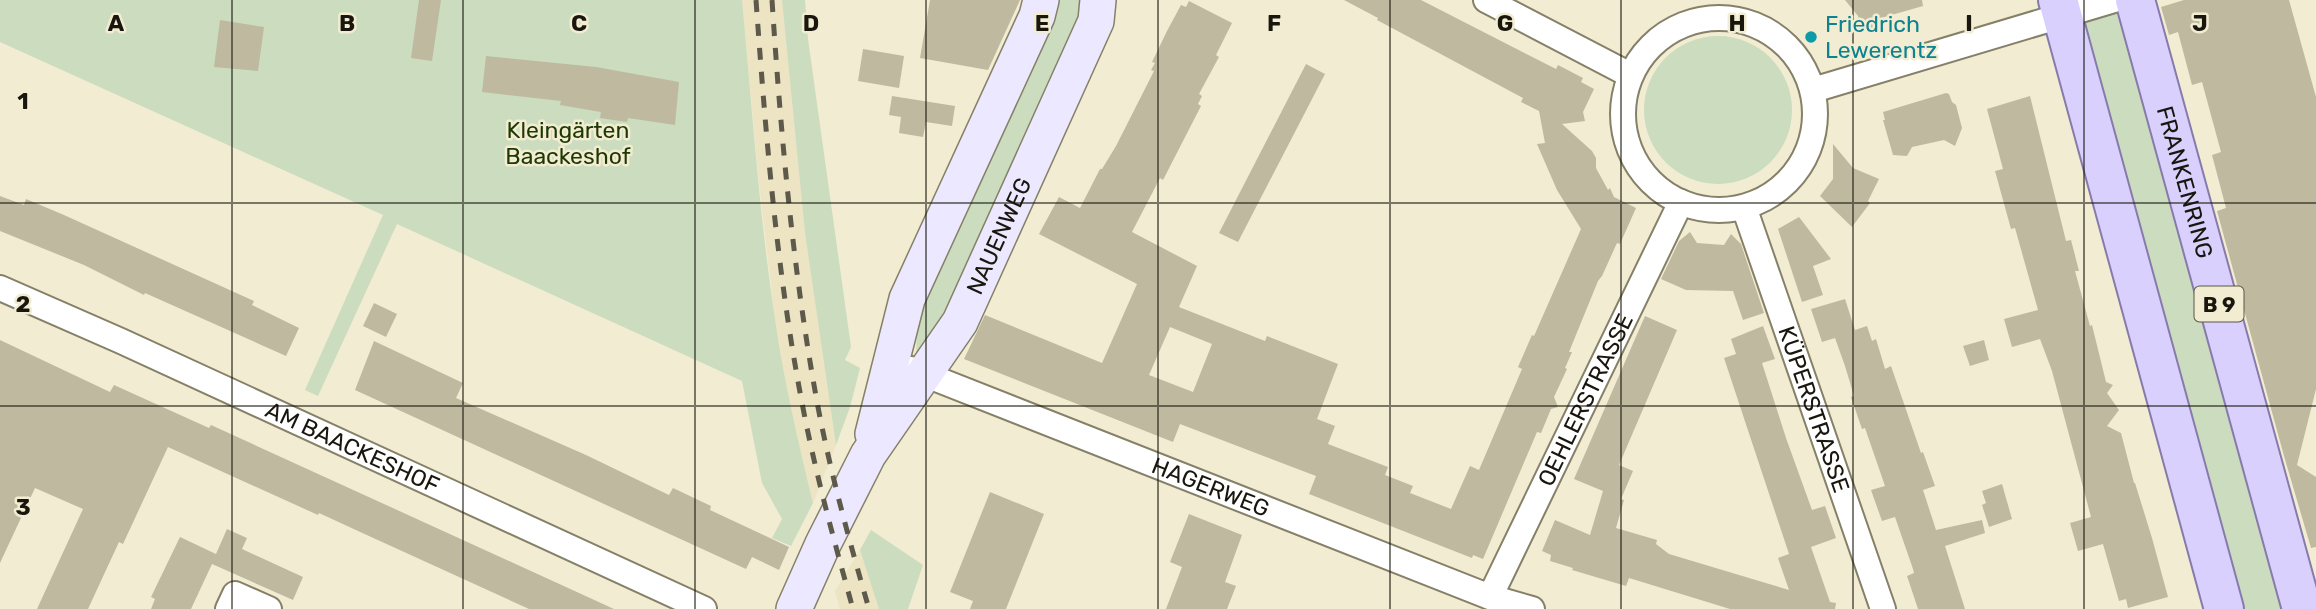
<svg xmlns="http://www.w3.org/2000/svg" width="2316" height="609" font-family="Rubik,sans-serif">
  <style>
    .built { fill: #ece4c2 }
    .green { fill: #cbdcbf }
    .building { fill: #bfb9a0; fill-rule: evenodd }
    .lines { fill: none; stroke-linecap: round; stroke-linejoin: round }
    .street-casing { stroke: #858068; stroke-width: 28 }
    .secondary-casing { stroke: #858068; stroke-width: 38 }
    .primary-casing { stroke: #867baa; stroke-width: 42 }
    .street { stroke: #fff; stroke-width: 24 }
    .secondary { stroke: #ece8ff; stroke-width: 35 }
    .primary { stroke: #dad0fe; stroke-width: 38 }
    .rail { stroke: #5d594b; stroke-width: 5; stroke-dasharray: 12 12; stroke-linecap: butt }
    .grid { fill: none; stroke: #18160d; stroke-width: 2; stroke-opacity: 0.55 }
    .culture-dot { fill: #0f9aa8; stroke: #f2ecd2; stroke-width: 2.5 }
    .labels { text-anchor: middle; dominant-baseline: central; stroke-width: 5; stroke-linejoin: round; paint-order: stroke }
    .shield { fill: #f2ecd2; stroke: #595648; stroke-width: 2 }
    .shield-label { font-size: 21px; font-weight: bold; fill: #18160d }
    .culture-label { font-size: 23px; fill: #0d838f; stroke: #f2ecd2; text-anchor: start }
    .park-label { font-size: 23px; fill: #1d3800; stroke: #f2ecd2 }
    .street-label { font-size: 23px; fill: #18160d; stroke: #f2ecd2 }
    .grid-label { font-size: 23px; text-anchor: middle; font-weight: bold; fill: #18160d; stroke: #f2ecd2; stroke-width: 5; stroke-linejoin: round; paint-order: stroke }
  </style>
  <rect width="100%" height="100%" fill="#f2ecd2"/>
  <g class="built">
    <polygon points="742,0 782,0 805,233 836,445 813,503 792,419 775,319 758,174"/>
    <polygon points="860,550 879,609 840,609 835,591"/>
  </g>
  <g class="green">
    <path d="M0 0H742C752 106 759 214 775 319 784 381 798 442 813 503L791 546 772 538 782 519 762 483 742 381 397 224 318 396 305 390 383 215 0 42Z"/>
    <polygon points="782,0 805,0 808,39 851,347 845,360 860,368 850,407 836,445 805,233"/>
    <polygon points="1058,0 1087,0 953,306 916,355 918,302 1057,8"/>
    <polygon points="2068,0 2115,0 2290,609 2232,609"/>
    <circle cx="1718" cy="110" r="74"/>
    <polygon points="871,530 923,565 908,609 879,609 860,550"/>
  </g>
  <g class="building">
    <polygon points="419,0 441,0 432,61 411,58"/>
    <polygon points="930,0 1020,0 988,70 920,58"/>
    <path d="M1344 0H1421L1556 69 1558 65 1583 78 1581 82 1594 89 1583 112 1585 121 1562 124 1592 151 1596 158V168L1608 190 1610 188 1614 197 1636 208 1620 244 1617 243 1602 276 1598 281 1569 352H1572L1565 368 1567 369 1554 397 1558 407 1551 409 1541 433 1537 432 1483 559 1473 555 1472 558 1309 494 1316 476 1180 424 1173 442 964 359 985 315 1102 363 1137 284 1039 234 1059 197 1080 208 1100 169H1102L1116 146 1154 71 1151 70 1155 63 1152 62 1167 31 1181 5 1186 7 1189 1 1232 23 1216 55 1219 57 1199 94 1202 96 1198 104 1201 106 1163 180 1160 178 1132 232 1197 266 1179 307 1265 341 1267 336 1338 364 1317 419 1335 426 1328 444 1388 467 1385 475 1413 486 1410 493 1451 509 1470 466 1479 470 1522 369 1518 367 1532 335 1534 336 1581 229 1557 190 1537 144 1545 143 1539 111 1521 102 1523 98 1377 20 1378 18ZM1170 327 1212 344 1193 392 1149 375Z"/>
    <polygon points="1845,0 1922,0 1923,6 1881,18 1872,31 1860,24 1858,16"/>
    <polygon points="2184,0 2289,0 2316,97 2316,389 2297,465 2316,477 2316,547 2311,548 2284,456 2217,211 2226,208 2212,155 2221,152 2202,82 2192,85 2178,32 2169,35 2161,7"/>
    <polygon points="220,20 264,27 258,71 214,67"/>
    <polygon points="863,49 904,56 899,88 858,81"/>
    <polygon points="486,56 596,67 679,82 675,125 628,118 627,122 600,118 601,112 560,105 561,101 482,92"/>
    <polygon points="1306,64 1325,74 1238,242 1219,233"/>
    <polygon points="1946,93 1949,94 1952,102 1956,105 1962,128 1955,146 1944,140 1912,147 1907,156 1893,155 1883,120 1885,120 1883,112"/>
    <polygon points="892,96 955,106 952,126 926,122 923,137 899,133 901,117 889,115"/>
    <polygon points="2030,96 2066,241 2071,240 2079,271 2075,271 2090,326 2092,325 2106,382 2113,385 2107,393 2119,410 2107,426 2121,433 2134,483 2135,483 2152,538 2168,597 2128,608 2126,599 2119,601 2103,544 2078,551 2070,523 2091,517 2052,371 2040,339 2012,347 2004,319 2038,310 2015,228 2011,229 1995,171 2003,169 1987,109"/>
    <polygon points="1833,144 1853,168 1879,179 1868,201 1870,203 1852,227 1820,196 1833,179"/>
    <polygon points="0,196 24,205 26,199 64,215 254,301 252,305 299,328 286,356 145,293 144,295 84,265 0,231"/>
    <polygon points="1799,217 1831,259 1813,266 1823,295 1802,302 1778,229"/>
    <polygon points="1690,232 1697,243 1724,245 1731,234 1741,244 1764,313 1743,320 1733,291 1686,290 1661,279 1679,241"/>
    <polygon points="1845,299 1855,330 1867,326 1872,341 1876,339 1885,369 1891,366 1921,453 1923,452 1935,486 1923,490 1936,530 1982,520 1985,533 1945,546 1965,609 1918,609 1907,576 1914,573 1913,569 1895,517 1882,521 1871,490 1885,486 1865,428 1862,429 1851,397 1854,396 1845,366 1835,338 1822,342 1811,309"/>
    <polygon points="374,303 397,314 386,337 363,326"/>
    <polygon points="1645,316 1677,330 1619,465 1633,471 1621,499 1624,500 1616,528 1657,540 1656,544 1669,554 1789,590 1778,558 1789,554 1724,358 1736,354 1731,339 1763,326 1775,359 1762,363 1786,438 1812,510 1825,506 1836,538 1811,547 1830,602 1836,603 1835,609 1730,609 1629,578 1626,586 1572,570 1573,568 1550,561 1551,555 1542,551 1555,520 1590,535 1603,491 1574,479"/>
    <polygon points="0,340 110,392 114,385 209,428 211,425 614,609 529,609 358,531 319,513 318,515 168,447 123,544 119,542 88,609 37,609 83,509 35,488 0,563"/>
    <polygon points="1984,340 1989,360 1970,366 1963,346"/>
    <polygon points="374,341 463,383 456,398 586,455 669,495 673,488 711,506 710,510 789,547 779,570 752,557 746,569 355,390"/>
    <polygon points="2002,484 2012,519 1989,527 1982,505 1986,503 1982,491"/>
    <polygon points="990,492 1044,514 1006,609 970,609 973,601 950,592"/>
    <polygon points="1189,514 1242,535 1225,582 1236,586 1227,609 1166,609 1182,567 1170,562"/>
    <polygon points="227,529 247,538 242,549 303,577 293,600 212,564 191,609 151,609 155,599 151,597 180,537 216,554"/>
  </g>
  <g class="lines">
    <defs>
      <g id="street">
        <polyline points="1486,0 1630,75"/>
        <circle cx="1719" cy="114" r="96"/>
        <polyline points="1813,90 2114,0"/>
        <path id="s1" d="M1744 207 1883 609"/>
        <path id="s2" d="M0 288 121 341 704 609"/>
        <path id="s3" d="M911 369 1490 597 1532 609"/>
        <path id="s4" d="M1490 597 1681 202"/>
        <polyline points="228,609 235,594 269,609"/>
      </g>
      <g id="secondary">
        <polyline points="873,434 907,299 1037,16 1041,0"/>
        <path id="s5" d="M794 609 823 544 868 455 960 322 1096 21 1098 0"/>
      </g>
      <g id="primary">
        <polyline points="2058,0 2224,609"/>
        <path id="s6" d="M2135 0 2302 609"/>
      </g>
    </defs>
    <use href="#street" class="street-casing"/>
    <use href="#secondary" class="secondary-casing"/>
    <use href="#primary" class="primary-casing"/>
    <use href="#street" class="street"/>
    <use href="#secondary" class="secondary"/>
    <use href="#primary" class="primary"/>
    <g class="rail">
      <path d="M756 0C766 138 777 277 804 413 817 479 835 544 853 609"/>
      <path d="M772 0C781 137 793 273 818 407 831 475 850 543 869 609"/>
    </g>
  </g>
  <path class="grid" d="M232 0V609M463 0V609M695 0V609M926 0V609M1158 0V609M1390 0V609M1621 0V609M1853 0V609M2084 0V609M0 203H2316M0 406H2316"/>
  <circle class="culture-dot" cx="1811" cy="37" r="7"/>
  <g class="labels">
    <rect class="shield" x="2194.5" y="286.5" width="49" height="35" rx="5"/>
    <g class="shield-label">
      <text x="2219" y="304">B 9</text>
    </g>
    <g class="culture-label">
      <text x="1825" y="24">Friedrich<tspan x="1825" dy="26">Lewerentz</tspan></text>
    </g>
    <g class="park-label">
      <text x="568" y="130">Kleingärten<tspan x="568" dy="26">Baackeshof</tspan></text>
    </g>
    <g class="street-label">
      <text stroke="none"><textPath href="#s6" startOffset="189">FRANKENRING</textPath></text>
      <text stroke="none"><textPath href="#s5" startOffset="427">NAUENWEG</textPath></text>
      <text stroke="none"><textPath href="#s4" startOffset="219">OEHLERSTRASSE</textPath></text>
      <text stroke="none"><textPath href="#s1" startOffset="214">KÜPERSTRASSE</textPath></text>
      <text stroke="none"><textPath href="#s2" startOffset="387">AM BAACKESHOF</textPath></text>
      <text stroke="none"><textPath href="#s3" startOffset="322">HAGERWEG</textPath></text>
    </g>
  </g>
  <g class="grid-label">
    <text x="116" y="31">A</text>
    <text x="347" y="31">B</text>
    <text x="579" y="31">C</text>
    <text x="811" y="31">D</text>
    <text x="1042" y="31">E</text>
    <text x="1274" y="31">F</text>
    <text x="1505" y="31">G</text>
    <text x="1737" y="31">H</text>
    <text x="1969" y="31">I</text>
    <text x="2200" y="31">J</text>
    <text x="23" y="109">1</text>
    <text x="23" y="312">2</text>
    <text x="23" y="515">3</text>
  </g>
</svg>
